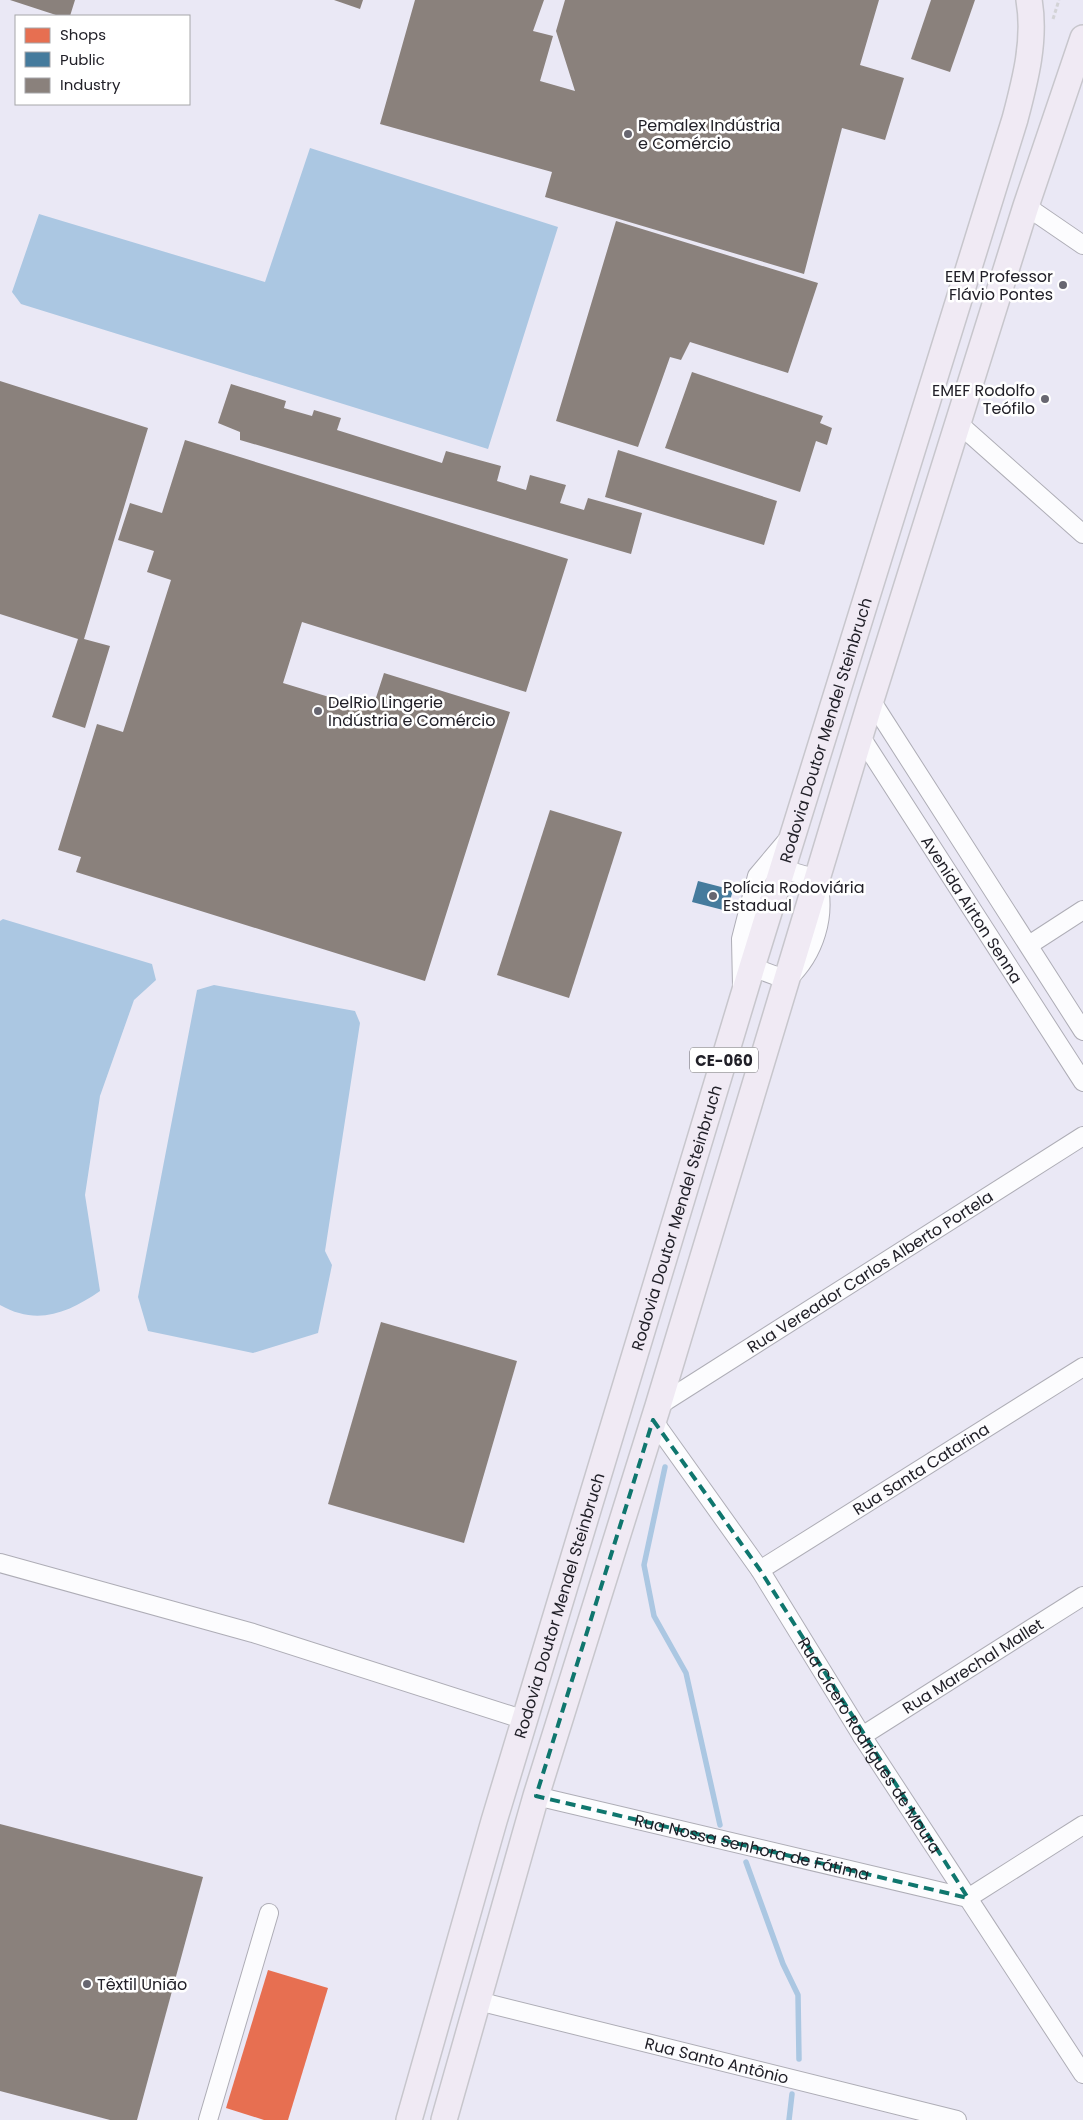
<svg xmlns="http://www.w3.org/2000/svg" width="1083" height="2120" font-family="Poppins,sans-serif">
  <style>
    .water { fill: #abc7e2 }
    .shops { fill: #e76f51 }
    .public { fill: #457b9d }
    .industry { fill: #8a817c }
    .lines { fill: none; stroke-linecap: round; stroke-linejoin: round }
    .stream { stroke: #abc7e2; stroke-width: 5.5 }
    .minor-casing { stroke: #aeadb6; stroke-width: 20 }
    .highway-casing { stroke: #c7c6cc; stroke-width: 28 }
    .path { stroke: #d3d3d6; stroke-width: 3; stroke-dasharray: 4 2.5; stroke-linecap: butt }
    .minor { stroke: #fcfcfe; stroke-width: 18 }
    .highway { stroke: #f0eaf4; stroke-width: 25 }
    .marked { fill: none; stroke: #0f766e; stroke-width: 4; stroke-dasharray: 10 6; stroke-linejoin: round }
    .poi-dot { fill: #676670; stroke: #fff; stroke-width: 2 }
    .labels { text-anchor: middle; dominant-baseline: central; stroke-width: 5; stroke-linejoin: round; paint-order: stroke }
    .shield { fill: #fff; stroke: #646368; stroke-width: 1 }
    .shield-label { font-size: 15px; font-weight: bold; fill: #212028 }
    .poi-label { font-size: 16px; fill: #212028; stroke: #fff; text-anchor: start }
    .street-label { font-size: 16px; fill: #212028; stroke: #fff }
  </style>
  <rect width="100%" height="100%" fill="#eae8f5"/>
  <g class="water">
    <polygon points="310,148 558,227 488,449 21,304 12,292 39,214 265,282"/>
    <path d="M3 919 152 964 156 980 134 1000 100 1096 85 1195 100 1291C68 1313 37 1326 0 1305V921Z"/>
    <polygon points="214,985 355,1011 360,1023 325,1251 332,1265 318,1333 253,1353 148,1331 138,1297 197,990"/>
  </g>
  <polygon class="shops" points="268,1970 328,1988 288,2120 264,2120 226,2108"/>
  <polygon class="public" points="698,881 733,890 727,911 692,902"/>
  <g class="industry">
    <polygon points="10,0 75,0 70,16 59,16"/>
    <polygon points="334,0 363,0 360,9"/>
    <polygon points="415,0 544,0 533,31 553,36 540,81 575,91 556,31 565,0 879,0 860,65 904,78 885,140 842,128 804,274 545,197 552,172 380,124"/>
    <polygon points="931,0 975,0 950,72 911,59"/>
    <polygon points="616,221 818,283 788,373 690,342 681,360 670,357 638,447 556,421"/>
    <polygon points="692,372 823,416 820,423 832,428 827,445 816,441 800,492 665,448"/>
    <polygon points="0,381 148,428 84,639 110,646 85,728 52,717 78,639 0,614"/>
    <polygon points="231,384 286,401 284,408 312,416 314,410 341,418 337,430 442,463 446,451 501,466 497,481 526,490 530,475 566,485 560,503 584,510 588,498 642,513 631,554 240,440 240,432 218,423"/>
    <polygon points="185,440 568,559 526,692 302,622 283,683 372,710 384,673 510,712 425,981 76,872 81,857 58,850 97,724 123,732 171,580 147,572 154,551 118,540 130,503 162,513"/>
    <polygon points="618,450 777,501 764,545 605,497"/>
    <polygon points="550,810 622,832 569,998 497,975"/>
    <polygon points="381,1322 517,1361 464,1543 328,1504"/>
    <polygon points="0,1824 203,1877 137,2120 110,2120 0,2091"/>
  </g>
  <g class="lines">
    <g class="stream">
      <polyline points="665,1467 644,1565 654,1616 686,1673 720,1825"/>
      <polyline points="746,1862 783,1964 798,1995 799,2059"/>
      <polyline points="789,2120 792,2094"/>
    </g>
    <defs>
      <g id="minor">
        <polyline points="1026,206 1083,245"/>
        <polyline points="958,423 1083,534"/>
        <polyline points="871,700 1083,1031"/>
        <path id="s1" d="M861 737 1083 1082"/>
        <polyline points="1029,945 1083,910"/>
        <path d="M752 967 787 980C815 954 827 915 817 879L783 869"/>
        <polyline points="742,986 741,939 757,876 789,838"/>
        <path id="s2" d="M658 1406 1083 1136"/>
        <path id="s3" d="M653 1420 760 1570 862 1736 1083 2074"/>
        <polyline points="0,1563 253,1633 525,1720"/>
        <path id="s4" d="M760 1570 1083 1367"/>
        <path id="s5" d="M862 1736 1083 1596"/>
        <path id="s6" d="M536 1796 968 1898 1083 1825"/>
        <path id="s7" d="M478 2001 957 2120"/>
        <polyline points="208,2120 269,1913"/>
      </g>
      <g id="highway">
        <path id="s8" d="M409 2120 494 1821 752 967 1015 119C1025 81 1036 40 1029 0"/>
        <polyline points="444,2120 536,1796 658,1406 871,700 1026,206 1083,38"/>
      </g>
    </defs>
    <use href="#minor" class="minor-casing"/>
    <use href="#highway" class="highway-casing"/>
    <polyline class="path" points="1053,19 1059,0"/>
    <use href="#minor" class="minor"/>
    <use href="#highway" class="highway"/>
  </g>
  <path class="marked" d="M653 1420 760 1570 968 1898 536 1796Z"/>
  <g class="poi-dot">
    <circle cx="628" cy="134" r="5"/>
    <circle cx="1063" cy="285" r="5"/>
    <circle cx="1045" cy="399" r="5"/>
    <circle cx="318" cy="711" r="5"/>
    <circle cx="713" cy="896" r="5"/>
    <circle cx="87" cy="1984" r="5"/>
  </g>
  <g class="labels">
    <rect class="shield" x="690" y="1047.5" width="68" height="25" rx="4"/>
    <g class="shield-label">
      <text x="724" y="1060">CE-060</text>
    </g>
    <g class="poi-label">
      <text x="638" y="125">Pemalex Indústria<tspan x="638" dy="18">e Comércio</tspan></text>
      <text x="1053" y="276" text-anchor="end">EEM Professor<tspan x="1053" dy="18">Flávio Pontes</tspan></text>
      <text x="1035" y="390" text-anchor="end">EMEF Rodolfo<tspan x="1035" dy="18">Teófilo</tspan></text>
      <text x="328" y="702">DelRio Lingerie<tspan x="328" dy="18">Indústria e Comércio</tspan></text>
      <text x="723" y="887">Polícia Rodoviária<tspan x="723" dy="18">Estadual</tspan></text>
      <text x="97" y="1984">Têxtil União</text>
    </g>
    <g class="street-label">
      <text stroke="none"><textPath href="#s8" startOffset="1451">Rodovia Doutor Mendel Steinbruch</textPath></text>
      <text stroke="none"><textPath href="#s1" startOffset="205">Avenida Airton Senna</textPath></text>
      <text stroke="none"><textPath href="#s8" startOffset="941">Rodovia Doutor Mendel Steinbruch</textPath></text>
      <text stroke="none"><textPath href="#s2" startOffset="251">Rua Vereador Carlos Alberto Portela</textPath></text>
      <text stroke="none"><textPath href="#s4" startOffset="190">Rua Santa Catarina</textPath></text>
      <text stroke="none"><textPath href="#s8" startOffset="536">Rodovia Doutor Mendel Steinbruch</textPath></text>
      <text stroke="none"><textPath href="#s5" startOffset="131">Rua Marechal Mallet</textPath></text>
      <text stroke="none"><textPath href="#s3" startOffset="391">Rua Cícero Rodrigues de Moura</textPath></text>
      <text stroke="none"><textPath href="#s6" startOffset="222">Rua Nossa Senhora de Fátima</textPath></text>
      <text stroke="none"><textPath href="#s7" startOffset="246">Rua Santo Antônio</textPath></text>
    </g>
  </g>
  <rect x="15" y="15" width="175" height="90" fill="#ffffff" stroke="#a6a6a9"/>
  <rect x="25" y="28" width="25" height="15" fill="#e76f51" stroke="#a6a6a9"/>
  <text x="60" y="40" font-size="15" fill="#212028">Shops</text>
  <rect x="25" y="52" width="25" height="15" fill="#457b9d" stroke="#a6a6a9"/>
  <text x="60" y="65" font-size="15" fill="#212028">Public</text>
  <rect x="25" y="78" width="25" height="15" fill="#8a817c" stroke="#a6a6a9"/>
  <text x="60" y="90" font-size="15" fill="#212028">Industry</text>
</svg>
